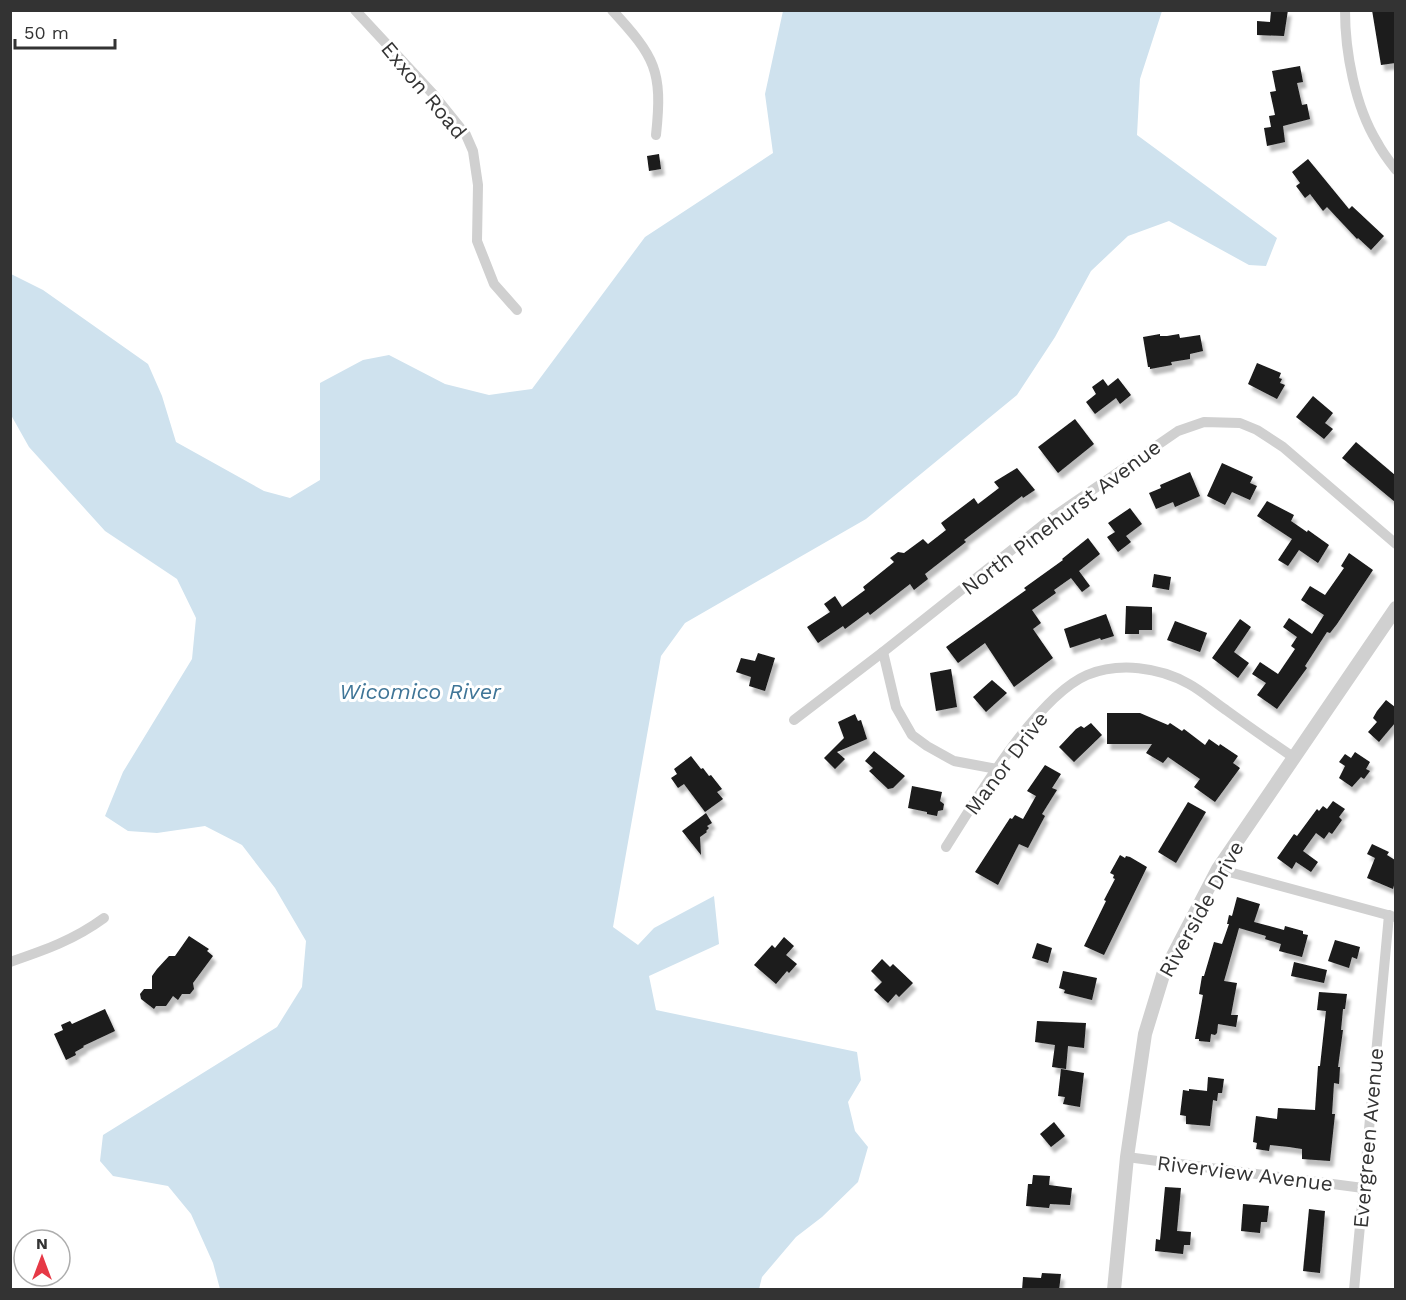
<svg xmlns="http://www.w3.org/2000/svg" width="1406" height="1300" font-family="'Work Sans',sans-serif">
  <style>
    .water { fill: #cfe2ee }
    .building { fill: #1a1a1a; filter: url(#shadow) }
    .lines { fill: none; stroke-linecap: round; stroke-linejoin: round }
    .minor { stroke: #d0d0d0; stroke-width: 10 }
    .tertiary { stroke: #d0d0d0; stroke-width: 14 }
    .labels { text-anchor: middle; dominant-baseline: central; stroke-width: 6; stroke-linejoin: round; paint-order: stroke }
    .street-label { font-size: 21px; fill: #333; stroke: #fff }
    .water-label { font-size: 22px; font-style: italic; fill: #3f7597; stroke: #fff }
  </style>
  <defs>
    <filter id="shadow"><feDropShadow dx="3.5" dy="6" stdDeviation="1.5" flood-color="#0004"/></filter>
  </defs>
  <rect width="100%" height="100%" fill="#fff"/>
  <polygon class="water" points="783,11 1162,11 1140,79 1137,135 1277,238 1266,266 1249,265 1169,221 1128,236 1091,271 1055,337 1017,395 866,519 685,623 661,656 613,927 638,945 654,928 714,896 719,944 649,976 656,1010 857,1052 861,1080 848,1102 855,1131 868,1147 858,1182 822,1217 796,1237 762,1277 759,1289 220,1289 213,1263 191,1214 168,1186 113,1176 100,1161 103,1135 277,1027 302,987 306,941 275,888 242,845 205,826 157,833 128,831 105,816 123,772 192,659 196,618 177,579 105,531 29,447 11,415 11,274 43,290 148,364 162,396 176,442 264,491 290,498 320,480 320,383 363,360 389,355 445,384 489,395 532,389 645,237 773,153 765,94"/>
  <g class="building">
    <polygon points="1271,10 1288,10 1284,36 1257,35 1257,21 1270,22"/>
    <polygon points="1372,10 1394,10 1395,63 1381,65"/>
    <polygon points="1300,66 1303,82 1297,83 1302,105 1307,104 1310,119 1283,126 1285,142 1267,146 1264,128 1271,127 1269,116 1275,115 1270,92 1276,91 1272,71"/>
    <polygon points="659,154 661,169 649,171 647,156"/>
    <polygon points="1308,159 1349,209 1352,206 1384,236 1371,250 1358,238 1357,239 1327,207 1323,211 1310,194 1305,198 1296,186 1300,183 1292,172"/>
    <polygon points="1160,334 1160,336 1167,336 1179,334 1180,338 1200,335 1203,351 1190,354 1190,359 1171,362 1172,365 1150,369 1150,367 1148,367 1143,337"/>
    <polygon points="1257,363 1281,373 1279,378 1282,379 1280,383 1285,385 1277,399 1248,384"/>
    <polygon points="1118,378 1131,395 1120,404 1116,398 1095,414 1086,402 1096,394 1092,387 1103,379 1108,386"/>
    <polygon points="1313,396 1333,413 1325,423 1333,429 1324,439 1296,417"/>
    <polygon points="1075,419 1094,444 1058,473 1038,447"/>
    <polygon points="1356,442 1395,475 1395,502 1342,458"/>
    <polygon points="1222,463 1253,477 1250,483 1257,486 1250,500 1232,492 1225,505 1207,496"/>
    <polygon points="1017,468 1035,490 1023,498 1022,496 964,540 966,542 925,574 928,579 914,590 910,584 870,615 868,612 845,629 843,626 818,643 807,627 830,612 824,604 835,596 842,607 865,590 863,587 894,562 890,558 898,552 904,553 923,539 928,544 946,530 941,523 974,498 978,504 999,488 994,482"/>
    <polygon points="1190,472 1200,496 1175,507 1173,502 1156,509 1149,493 1161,488 1160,485"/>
    <polygon points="1267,501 1294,515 1291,521 1307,532 1308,530 1329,545 1318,563 1299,550 1288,566 1278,560 1292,539 1257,516"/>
    <polygon points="1130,508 1142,524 1126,536 1131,542 1118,552 1107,537 1115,532 1108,523"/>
    <polygon points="1088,538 1100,554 1079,571 1090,586 1082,592 1071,578 1054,590 1056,593 1032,610 1041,623 1033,629 1053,658 1014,687 985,643 958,663 946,647 1026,590 1024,588 1063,560 1062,559"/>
    <polygon points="1349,553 1373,570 1337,624 1330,633 1327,632 1305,666 1307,668 1277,709 1257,695 1266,683 1252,674 1260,662 1278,674 1295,649 1291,646 1297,637 1283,627 1289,618 1312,634 1324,615 1301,600 1310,586 1325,595 1344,568 1341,566"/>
    <polygon points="1154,574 1171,577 1169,590 1152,587"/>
    <polygon points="1126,606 1152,607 1152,630 1139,630 1139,634 1125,634"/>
    <polygon points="1106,614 1114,636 1101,640 1100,638 1070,648 1064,629"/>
    <polygon points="1240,619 1251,627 1234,652 1249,663 1238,678 1212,658"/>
    <polygon points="1175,621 1207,633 1200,652 1167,640"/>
    <polygon points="758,653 775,658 765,691 749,686 751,677 736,672 741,658 755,661"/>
    <polygon points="951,669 957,707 936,711 930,673"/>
    <polygon points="992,680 1007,693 986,712 973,697"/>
    <polygon points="1386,700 1395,707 1395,723 1379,742 1368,732 1377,722 1373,718 1377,711"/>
    <polygon points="1107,713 1140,713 1168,725 1170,723 1182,731 1184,729 1205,745 1209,739 1219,746 1220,744 1238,756 1233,763 1240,768 1215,802 1194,787 1200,779 1168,757 1163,763 1146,753 1152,744 1107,744"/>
    <polygon points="855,714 858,721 861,720 867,739 837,752 845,759 835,769 824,758 844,738 838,722"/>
    <polygon points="1091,723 1102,735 1074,762 1059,747 1076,729 1081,726 1084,728"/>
    <polygon points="874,751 905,776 893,788 888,789 869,771 873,768 865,761"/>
    <polygon points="1355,752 1370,762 1366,769 1370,771 1364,779 1361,777 1352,787 1339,778 1345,766 1339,762 1345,754 1351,758"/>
    <polygon points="691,756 701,769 703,768 709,776 711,775 722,789 717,792 723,799 705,812 684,784 678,788 671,778 677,774 674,769"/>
    <polygon points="1045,765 1061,774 1052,788 1057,790 1042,814 1045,816 1028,848 1019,844 998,885 975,872 1010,818 1012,819 1015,815 1023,819 1036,796 1027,791"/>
    <polygon points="912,786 942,792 940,801 944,804 943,810 938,811 937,816 927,814 927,812 908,808"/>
    <polygon points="1333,801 1345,809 1339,817 1342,820 1332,834 1329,832 1324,839 1316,833 1303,851 1318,862 1311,872 1296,862 1292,869 1277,858 1294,834 1297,836 1317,809 1319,811 1323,806 1327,809"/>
    <polygon points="1188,802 1206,812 1176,863 1158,852"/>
    <polygon points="706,813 712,823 707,826 709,828 706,831 707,832 700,837 701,855 682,831"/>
    <polygon points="1372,844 1389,852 1387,855 1395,860 1395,882 1393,889 1367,878 1375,858 1367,854"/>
    <polygon points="1120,855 1125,858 1126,856 1130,857 1147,867 1104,955 1084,946 1106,901 1104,900 1115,879 1113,878 1114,875 1110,873"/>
    <polygon points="1237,897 1260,904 1254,922 1284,930 1285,926 1303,931 1303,934 1308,935 1302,957 1279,951 1281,944 1265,939 1266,936 1239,928 1224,981 1237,983 1231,1015 1238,1015 1236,1027 1218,1024 1217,1033 1215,1035 1211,1034 1210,1042 1199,1041 1199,1039 1195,1039 1203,995 1199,994 1202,976 1204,976 1214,942 1222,944 1229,924 1227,924 1229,915 1232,916"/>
    <polygon points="189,936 209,949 207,951 213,956 193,983 194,989 190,994 182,994 178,1000 173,996 166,1006 156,1006 154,1009 141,999 140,994 144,989 152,989 152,976 157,969 169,956 175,956"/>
    <polygon points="784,937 794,946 786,955 797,964 789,973 787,971 776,984 754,965 772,945 775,948"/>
    <polygon points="1335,940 1360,947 1357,959 1352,957 1349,968 1328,961"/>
    <polygon points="1037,943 1052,948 1048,963 1032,958"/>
    <polygon points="882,959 890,967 893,964 913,983 899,997 896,994 888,1003 874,990 882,982 871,971"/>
    <polygon points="1294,962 1327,970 1324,983 1291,976"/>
    <polygon points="1063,971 1097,978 1092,1000 1064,993 1065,990 1059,988"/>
    <polygon points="1319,992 1347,994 1345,1009 1343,1009 1341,1030 1343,1030 1338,1067 1340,1067 1339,1084 1334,1083 1332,1114 1335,1114 1330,1161 1302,1159 1302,1149 1289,1147 1270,1145 1269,1151 1256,1149 1257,1143 1253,1142 1256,1116 1277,1119 1278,1108 1315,1110 1318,1066 1320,1066 1326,1011 1317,1010"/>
    <polygon points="105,1009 115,1031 83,1046 84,1047 75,1052 76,1055 66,1060 54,1034 63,1030 61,1025 70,1021 72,1024"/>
    <polygon points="1037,1021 1086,1023 1084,1048 1068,1046 1066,1069 1052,1067 1055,1045 1035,1042"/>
    <polygon points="1061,1069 1084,1073 1080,1107 1063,1104 1065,1097 1058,1096"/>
    <polygon points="1208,1077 1224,1079 1222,1093 1218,1093 1217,1101 1213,1100 1210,1126 1186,1124 1186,1116 1180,1115 1183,1090 1189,1091 1189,1089 1207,1091"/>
    <polygon points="1054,1122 1065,1136 1051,1147 1040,1134"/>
    <polygon points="1033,1175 1050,1176 1049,1185 1072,1188 1070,1205 1050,1204 1049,1208 1026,1206 1028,1184 1032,1184"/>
    <polygon points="1165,1187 1181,1188 1177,1231 1191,1232 1190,1245 1184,1245 1183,1254 1155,1251 1156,1239 1160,1240"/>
    <polygon points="1243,1204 1269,1206 1267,1222 1261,1222 1260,1233 1241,1231"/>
    <polygon points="1309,1209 1325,1211 1320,1273 1303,1271"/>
    <polygon points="1042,1273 1061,1274 1059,1290 1022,1290 1023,1277 1041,1278"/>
  </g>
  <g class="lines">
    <g class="minor">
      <polyline points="355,10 433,94 466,135 473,151 478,185 477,241 494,284 517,310"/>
      <path d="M612 10C655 57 663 70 656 135"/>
      <path d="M1345 10C1345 52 1355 106 1377 142 1382 152 1389 161 1396 170"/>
      <polyline points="883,652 896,707 912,735 927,746 954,761 997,769"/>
      <polyline points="794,720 883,652 1053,517 1178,431 1204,422 1240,423 1257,430 1283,447 1396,544"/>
      <path d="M946 847C976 800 1036 697 1087 675 1119 662 1159 667 1189 684 1202 691 1214 702 1226 710 1248 726 1271 742 1293 757"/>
      <polyline points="1218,869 1395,917"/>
      <path d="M10 962C45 950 74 940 104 918"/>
      <polyline points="1127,1157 1363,1188"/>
      <polyline points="1354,1290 1389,915"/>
    </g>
    <polyline class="tertiary" points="1114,1290 1127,1157 1145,1034 1163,975 1218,869 1396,608"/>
  </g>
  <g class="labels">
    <g class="street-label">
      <text transform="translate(424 90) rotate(50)">Exxon Road</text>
      <text transform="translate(1061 517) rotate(-37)">North Pinehurst Avenue</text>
      <text transform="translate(1006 763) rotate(-53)">Manor Drive</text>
      <text transform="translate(1201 909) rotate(-61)">Riverside Drive</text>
      <text transform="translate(1368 1138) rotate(-85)">Evergreen Avenue</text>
      <text transform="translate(1245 1173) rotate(7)">Riverview Avenue</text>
    </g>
    <g class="water-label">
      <text x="420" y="691">Wicomico River</text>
    </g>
  </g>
  <rect width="1406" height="1300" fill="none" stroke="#333333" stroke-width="24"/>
  <g transform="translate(42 1258)"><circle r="28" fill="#ffffff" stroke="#adadad" stroke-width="1.5"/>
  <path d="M0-4.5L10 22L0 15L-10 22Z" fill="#e63946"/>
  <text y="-9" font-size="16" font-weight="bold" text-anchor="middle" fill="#333333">N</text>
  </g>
  <path d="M15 39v9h100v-9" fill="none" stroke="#333333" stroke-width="3"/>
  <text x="24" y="39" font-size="18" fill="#333333" stroke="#ffffff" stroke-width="4.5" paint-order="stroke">50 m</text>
</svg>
